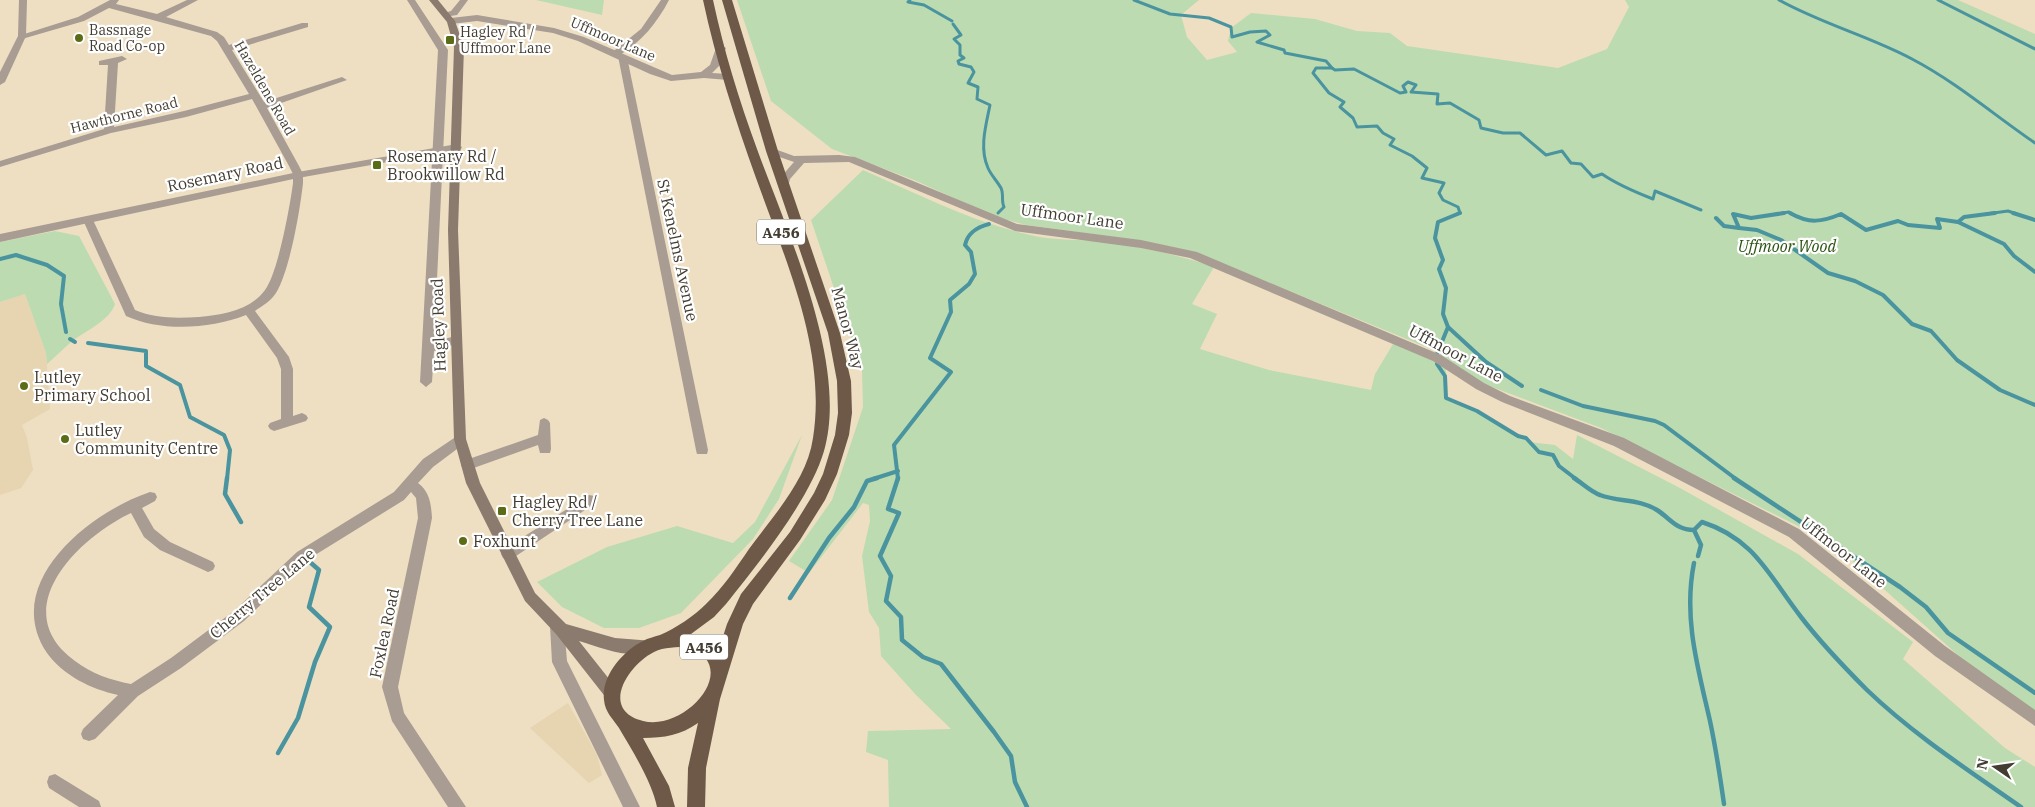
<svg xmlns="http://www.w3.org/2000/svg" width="2035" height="807" font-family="'IBM Plex Serif',serif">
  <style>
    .built { fill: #e7d4b0 }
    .green { fill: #bddbb0 }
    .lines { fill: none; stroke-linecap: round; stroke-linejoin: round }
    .stream-far2 { stroke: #4a94a0; stroke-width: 3 }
    .stream-far1 { stroke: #4a94a0; stroke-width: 4 }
    .stream { stroke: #4a94a0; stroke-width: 4.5 }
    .minor { fill: #a89c93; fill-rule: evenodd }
    .tertiary { fill: #a89c93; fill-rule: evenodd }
    .secondary { fill: #8b7a6e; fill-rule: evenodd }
    .trunk { fill: #6e5848; fill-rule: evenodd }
    .poi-dot { fill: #5c6c16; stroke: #fff; stroke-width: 2 }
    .labels { text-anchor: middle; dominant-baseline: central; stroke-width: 4.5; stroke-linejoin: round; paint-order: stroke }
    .far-poi-label { font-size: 14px; fill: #423c31; stroke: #fff; text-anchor: start }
    .far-street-label { font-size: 14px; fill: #423c31; stroke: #fff }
    .shield { fill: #fff; stroke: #7b766f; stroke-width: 1 }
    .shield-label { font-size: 15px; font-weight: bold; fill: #423c31 }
    .poi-label { font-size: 16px; fill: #423c31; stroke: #fff; text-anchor: start }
    .street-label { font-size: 16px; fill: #423c31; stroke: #fff }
    .park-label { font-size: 16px; font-style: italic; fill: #29520e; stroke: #fff }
  </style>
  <rect width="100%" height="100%" fill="#eedfc2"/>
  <g class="built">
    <polygon points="25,294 46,353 50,409 22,425 27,438 33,470 21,488 0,495 0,302"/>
    <polygon points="568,703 597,755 602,775 589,783 530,728"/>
  </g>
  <g class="green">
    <polygon points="536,0 604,0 602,15"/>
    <polygon points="737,0 1199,0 1181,15 1187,37 1207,60 1237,52 1228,41 1231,28 1251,13 1315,19 1357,31 1390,33 1407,46 1558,68 1607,49 1629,7 1625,0 1958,0 2035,34 2035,714 1978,673 1832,543 1601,428 1484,384 1431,349 1194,252 1144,241 1026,225 996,217 914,180 832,149 771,101"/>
    <path d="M863 170C918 194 972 222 1030 235 1055 241 1081 239 1106 242 1143 247 1179 255 1214 267L1192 304 1217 314 1200 349 1269 370 1371 390 1375 374 1393 344 1434 359 1446 369V398L1477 411 1529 442 1555 445 1573 459 1577 435 1680 488 1798 554 1913 642 1903 659 2005 748 2035 767V807H889L888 760 866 752 868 731 951 729 916 695 881 656 879 628 869 612 862 556 870 521 869 505 863 503 809 573 789 561 832 500 863 407 862 371 811 220Z"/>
    <path d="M55 231 79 236 115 304C109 322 84 331 70 343 62 350 55 357 47 364L46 353 25 294 0 302V242Z"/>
    <polygon points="802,435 779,499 753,539 681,613 639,628 604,628 562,607 537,582 607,547 677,526 733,543 755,522"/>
  </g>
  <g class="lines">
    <g class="stream-far2">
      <polyline points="910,0 908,2 924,5 952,21"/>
      <polyline points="1134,0 1170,14 1209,18 1231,27 1232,37 1250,32 1266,31 1270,35 1257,42 1284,50 1285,53 1326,61 1332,68 1316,68 1313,73 1329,93 1344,102 1340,107 1353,118 1357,127 1377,126 1383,133 1394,139 1390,145 1412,156 1427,168 1422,178 1444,183 1439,193 1443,200 1458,207 1460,213 1457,214"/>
      <path d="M1779 0C1822 24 1869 36 1912 59 1956 82 1994 115 2035 143"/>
      <polyline points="1938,0 2035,49"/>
      <path d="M953 24 961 35 954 39 960 45V55L964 58 958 61 959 64 971 67 974 72 968 83 978 87 977 99 990 105C986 125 979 148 988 168 991 175 997 181 1001 188 1004 194 1001 201 1004 207L998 213"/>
      <path d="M1332 68 1335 70 1354 69 1400 93 1406 92 1403 86 1408 82 1416 85 1411 92 1438 94 1437 104 1450 103 1479 120 1481 128 1503 133H1520L1546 155 1562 151 1571 163 1581 164 1593 177 1602 174C1618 185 1635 192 1653 199L1655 191 1701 210"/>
      <polyline points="1776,214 1789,212 1792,214"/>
      <polyline points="1986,214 2008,211 2017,214"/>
    </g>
    <g class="stream-far1">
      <polyline points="1460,213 1438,222 1435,238 1443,260 1439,269 1446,288 1443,314 1448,327 1486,362 1522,386"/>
      <path d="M1790 213C1809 224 1822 222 1841 214L1866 230 1898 221 1908 225 1940 228 1937 219 1958 222 1964 217 1995 213"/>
      <polyline points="2013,213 2035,220"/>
      <polyline points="1716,218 1724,226 1739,228 1733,214 1751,218 1784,213"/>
      <polyline points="1958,222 2004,244 2014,256 2035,272"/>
      <polyline points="1739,228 1757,230 1781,240 1828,273 1855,281 1883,295 1912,324 1931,331 1957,360 2000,390 2035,405"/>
      <polyline points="0,259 16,255 47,265 64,276 61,304 66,332"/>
      <polyline points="70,339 75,342"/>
      <polyline points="88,343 146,351 146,366 180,385 190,417 224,435 230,450 227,479"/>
      <polyline points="1437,354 1448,327"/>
      <polyline points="1437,364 1445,376 1446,398 1477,411 1518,436 1526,438 1539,452 1553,455 1559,466 1576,479"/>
      <polyline points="1541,390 1583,406 1655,421 1664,425 1736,479"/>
      <polyline points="873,479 898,471"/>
      <path d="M898 479 894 445 951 372 930 358 951 312 950 300 969 284 975 274 971 252 965 245C968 232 978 227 989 224"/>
    </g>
    <g class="stream">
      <polyline points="227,478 225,494 241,522"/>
      <polyline points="898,478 888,509 899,513 880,556 891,576 886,601 901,617 902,640 923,657 941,664 994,732 1011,756 1015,782 1027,807"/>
      <path d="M1574 478C1582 483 1591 492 1600 495 1619 502 1640 499 1657 510 1671 519 1676 530 1694 530L1702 522C1755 539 1769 576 1801 617 1821 643 1844 667 1867 690 1914 735 1968 770 2021 807"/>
      <polyline points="1734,478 1900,587 1926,607 1948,633 2035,693"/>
      <polyline points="1694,530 1701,545 1698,556"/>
      <path d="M1694 563C1683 618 1698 668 1710 721 1716 749 1720 776 1724 804"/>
      <polyline points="790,598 829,538 854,507 867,481 877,478"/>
      <polyline points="278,753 298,718 315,662 330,627 309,607 319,570 311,563"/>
    </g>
    <g class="minor">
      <path d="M110 0H119L116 4 157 14 187 0H198L166 17 217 32 224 37 229 45 302 23H308V27L232 50 264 102 339 78 342 77 347 80 267 108 299 166 303 174V183C300 210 290 270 276 293 271 301 262 306 255 311L289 357 293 369V416L302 413 306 415 308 418 306 421 274 431 270 429 268 426 270 423 281 419V369L277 358 246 315C210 329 161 332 126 316L83 220 88 217 93 220 135 310C155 319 178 318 199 317 222 315 251 310 265 290 278 273 290 206 293 183V174L289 166 252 99 186 117 111 133 0 167V161L104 129 108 65H99V61L122 56 127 59 118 63 114 127 184 111 249 94 217 41 211 36 109 8 84 21 22 39 18 36 78 17Z"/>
      <polygon points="407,0 415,0 448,50 434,342 455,336 461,340 459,343 434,351 432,382 426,387 420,382 438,50"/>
      <polygon points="460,0 468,0 457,15 444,17 444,13 451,11"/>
      <path d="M661 0H669C657 23 642 41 620 55L627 57 708 450 707 454H697L696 450 618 56 610 54 641 29Z"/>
      <polygon points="544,418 548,420 550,423 551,449 550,453 540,453 538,445 468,470 463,469 461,465 463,461 538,435 540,420"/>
      <path d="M460 434 465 435 466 439 465 443 433 467 418 483C430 492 431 504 432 518L398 687 404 713 466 807H448L392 721 382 687 418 518 416 498 411 492 404 500 307 560 244 621 181 668 138 696 95 739 89 741 83 739 81 734 83 729 118 695C91 689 64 676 47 653 0 583 90 512 150 492L155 493 157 497 155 501 142 508 154 529 170 542 213 562 215 566 213 570 208 572 160 550 144 537 131 513C78 538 5 610 75 661 92 674 111 680 131 684L171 658 234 611 297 552 394 492 423 459Z"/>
      <polygon points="589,495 594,496 596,500 594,504 513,558 508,560 503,558 501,554 503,550"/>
      <polygon points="557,620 562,621 564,626 567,661 640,807 623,807 552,662 550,626 552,621"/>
      <polygon points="55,774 99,801 101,807 79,807 49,788 47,782 49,776"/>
    </g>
    <g class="tertiary">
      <polygon points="19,0 27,0 26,36 5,82 0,85 0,72 18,36"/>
      <polygon points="477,15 554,28 584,37 672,75 701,72 710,65 716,48 721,45 726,48 719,66 712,73 728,74 733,77 728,80 704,78 671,81 650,74 578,41 553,33 477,21 451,24 447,21 451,18"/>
      <polygon points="457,144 462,147 461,149 298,178 0,242 0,234 298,172"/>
      <polygon points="772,148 794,156 839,155 855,157 1017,224 1141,240 1197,252 1441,355 1484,383 1510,396 1624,438 1799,529 1945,646 2035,710 2035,726 1935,656 1789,537 1614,446 1502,402 1476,389 1433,361 1190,258 1141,248 1015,231 849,162 804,163 790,179 788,187 780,187 780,178 794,162 768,153 767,151"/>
    </g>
    <path class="secondary" d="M429 0H438L455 21 464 47 458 230 466 439 480 483 535 593 566 624 615 638 653 641 655 646 653 651C630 660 602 648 579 641L617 689 620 694 617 699 612 701 607 699 556 634 525 601 466 483 454 439 448 230 454 47 447 22Z"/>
    <path class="trunk" d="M703 0H713C724 51 739 100 757 149 787 231 849 365 824 451 810 499 758 564 726 604L714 617 691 634 710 641 718 652 727 624 741 594 790 532 814 493 823 474 835 435 838 413 837 381 828 333 766 151 722 0H732L778 151 840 333 851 381 852 413 849 435 837 474 825 500 800 540 753 604 743 624 720 699 706 768 705 807H687L688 768 698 723C681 735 664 738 643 738L669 786 675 807H657C652 782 632 750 619 728 613 719 605 712 604 700 601 676 623 651 643 641 648 638 654 637 660 635 676 628 694 616 706 604 723 588 736 568 749 549 773 516 807 480 813 438 827 350 785 259 756 178 735 119 716 61 703 0ZM688 647C743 666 686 732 643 721 599 710 628 665 654 652 664 647 677 647 688 647Z"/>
  </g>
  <g class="poi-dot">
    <circle cx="79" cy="38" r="5"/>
    <rect x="445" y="35" width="10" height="10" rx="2.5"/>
    <rect x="372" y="160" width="10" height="10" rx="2.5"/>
    <circle cx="24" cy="386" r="5"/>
    <circle cx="65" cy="439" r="5"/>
    <rect x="497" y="506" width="10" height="10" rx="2.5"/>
    <circle cx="463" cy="541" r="5"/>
  </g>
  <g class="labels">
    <g class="far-poi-label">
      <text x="89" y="30">Bassnage<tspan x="89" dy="16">Road Co-op</tspan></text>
      <text x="460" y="32">Hagley Rd /<tspan x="460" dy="16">Uffmoor Lane</tspan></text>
    </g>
    <g class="far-street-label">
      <text transform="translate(613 39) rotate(23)">Uffmoor Lane</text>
      <text transform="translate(265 88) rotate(60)">Hazeldene Road</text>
      <text transform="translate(124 115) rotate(-14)">Hawthorne Road</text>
    </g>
    <g class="shield">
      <rect x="757" y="219.5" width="48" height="25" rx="4"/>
      <rect x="680" y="634.5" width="48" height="25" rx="4"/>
    </g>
    <g class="shield-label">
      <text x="781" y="232">A456</text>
      <text x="704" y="647">A456</text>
    </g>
    <g class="poi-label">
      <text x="387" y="156">Rosemary Rd /<tspan x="387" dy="18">Brookwillow Rd</tspan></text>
      <text x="34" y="377">Lutley<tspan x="34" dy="18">Primary School</tspan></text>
      <text x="75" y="430">Lutley<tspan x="75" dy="18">Community Centre</tspan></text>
      <text x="512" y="502">Hagley Rd /<tspan x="512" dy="18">Cherry Tree Lane</tspan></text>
      <text x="473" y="541">Foxhunt</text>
    </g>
    <g class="street-label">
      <text transform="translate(225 174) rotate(-12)">Rosemary Road</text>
      <text transform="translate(1072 216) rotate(8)">Uffmoor Lane</text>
      <text transform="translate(678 250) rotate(78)">St Kenelms Avenue</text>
      <text transform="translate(438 325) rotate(-92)">Hagley Road</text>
      <text transform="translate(848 328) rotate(75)">Manor Way</text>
      <text transform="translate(1456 353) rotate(28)">Uffmoor Lane</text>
      <text transform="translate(1844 552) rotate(38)">Uffmoor Lane</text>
      <text transform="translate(262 593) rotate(-40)">Cherry Tree Lane</text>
      <text transform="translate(384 633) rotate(-78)">Foxlea Road</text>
    </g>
    <g class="park-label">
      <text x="1787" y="246">Uffmoor Wood</text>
    </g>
  </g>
  <g transform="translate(1995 767) rotate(283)" stroke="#ffffff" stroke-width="4" paint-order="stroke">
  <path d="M0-4L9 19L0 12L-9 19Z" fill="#423c31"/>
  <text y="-8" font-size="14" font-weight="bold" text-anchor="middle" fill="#423c31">N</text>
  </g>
</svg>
